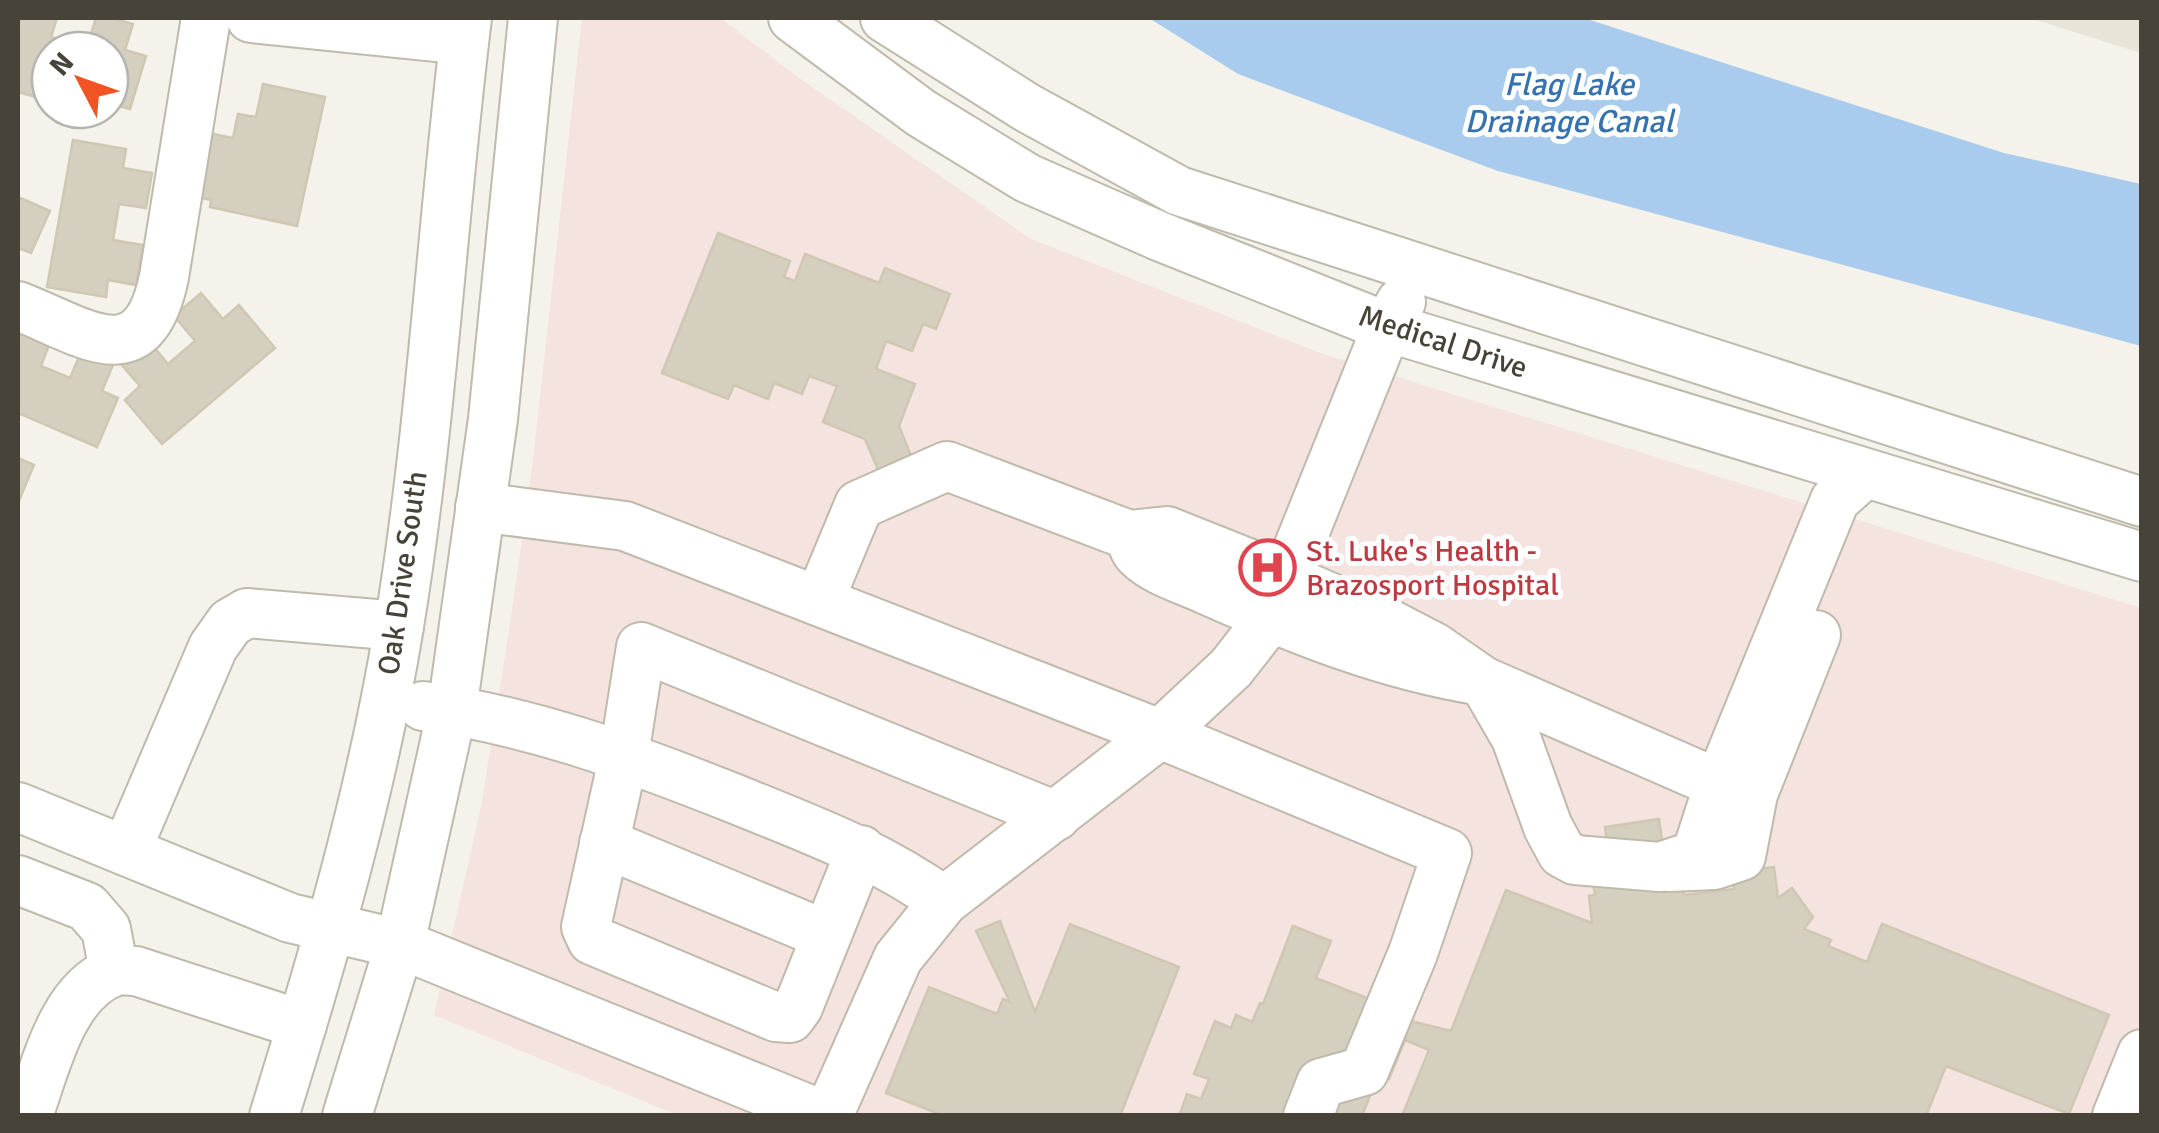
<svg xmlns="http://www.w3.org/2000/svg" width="2159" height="1133" font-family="Signika,sans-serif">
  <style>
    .residential { fill: #e8e4d8 }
    .medical { fill: #f4e3de }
    .water { fill: #a9ccee }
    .building { fill: #d5cfbf; stroke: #d0c7b3; stroke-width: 2.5 }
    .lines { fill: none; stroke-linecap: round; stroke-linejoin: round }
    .minor-casing { stroke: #bfbaac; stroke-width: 52 }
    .minor { stroke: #fff; stroke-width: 48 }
    .labels { text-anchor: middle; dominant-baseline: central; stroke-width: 10; stroke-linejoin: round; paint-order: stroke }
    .street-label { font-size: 30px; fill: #484338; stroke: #fff }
    .health-label { font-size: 30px; fill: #be3a42; stroke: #fff; text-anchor: start }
    .water-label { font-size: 32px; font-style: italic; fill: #3572b0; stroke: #fff }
  </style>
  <rect width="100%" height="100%" fill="#f4f2ea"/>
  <polygon class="residential" points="2030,18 2141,18 2141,53"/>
  <polygon class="medical" points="582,18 720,18 802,80 1031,239 1320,353 2141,608 2141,1115 677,1115 434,1015 482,802 512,611 533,460"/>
  <polygon class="water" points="1149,18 1584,18 2004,153 2141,184 2141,346 1498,171 1238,74"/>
  <g class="building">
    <polygon points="21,18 57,18 51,37 87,47 96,18 112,18 133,24 125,50 146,56 130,109 110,104 110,50 50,50 50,101 18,92 18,29"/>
    <polygon points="263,84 325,97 297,226 210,207 211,200 189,195 203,132 233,138 238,114 256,117"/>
    <polygon points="73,140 126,149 123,168 152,173 146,208 119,204 113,240 143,245 136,285 108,280 106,297 47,287"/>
    <polygon points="18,197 50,211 31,253 18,248"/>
    <polygon points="718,233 790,261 784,277 795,281 805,254 879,283 885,268 950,294 936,329 923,324 912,351 886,341 876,369 915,384 899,426 912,458 879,472 865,439 823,422 837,386 809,376 802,394 774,383 768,399 734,385 728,399 662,373"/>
    <polygon points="201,293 223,319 239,305 275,348 162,444 125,400 140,386 121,364 148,340 168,364 195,341 174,316"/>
    <polygon points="22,327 51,340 41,366 70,378 81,352 113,365 102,391 118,398 97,447 18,413 18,338"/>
    <polygon points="18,458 34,465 18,503"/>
    <polygon points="1659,819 1666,872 1680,869 1684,895 1734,889 1732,873 1774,867 1778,898 1792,888 1813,917 1804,929 1831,940 1828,946 1867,962 1882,924 2109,1015 2069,1114 1946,1066 1926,1116 1402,1116 1429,1050 1405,1040 1389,1079 1378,1075 1362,1116 1179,1116 1187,1094 1201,1099 1209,1079 1194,1074 1215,1021 1231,1028 1236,1015 1252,1022 1260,1003 1263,1004 1293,926 1331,941 1316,978 1413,1016 1411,1021 1451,1031 1506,890 1592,923 1589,896 1595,895 1592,877 1611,874 1605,827"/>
    <polygon points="1000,921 1035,1012 1070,924 1179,967 1120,1116 944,1116 886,1093 929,987 997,1014 1003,999 1010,1002 976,931"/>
  </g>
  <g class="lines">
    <defs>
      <g id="minor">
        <polyline points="251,18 464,40"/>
        <polyline points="793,18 921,113 1027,178 1159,236 1387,327 2142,557"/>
        <polyline points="885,18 1026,107 1179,191 2142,502"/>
        <path d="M18 306C85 332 143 379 164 277L206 18"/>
        <polyline points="480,507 625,526 1160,734 1447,853 1413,953 1364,1071 1321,1083 1308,1116"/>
        <polyline points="819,601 859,505 947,466 1129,535"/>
        <path d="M1483 681C1386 666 1297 630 1207 590 1186 580 1156 572 1139 555 1134 551 1132 542 1129 535L1167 531 1285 578 1380 619 1434 647 1483 681 1719 784"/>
        <polyline points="1483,681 1516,738 1548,827 1562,853 1575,860 1660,867 1696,855 1719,784 1835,500 1864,474"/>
        <path d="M423 706C533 721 635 759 738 800 814 831 876 853 944 901"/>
        <polyline points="18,807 290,918 400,944 825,1116"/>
        <polyline points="604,843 826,935"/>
        <polyline points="861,850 798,1007 790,1018 776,1017 592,940 586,927 624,755 641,647 1056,816"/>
        <polyline points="126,851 213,647 230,623 247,613 399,626"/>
        <polyline points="1669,867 1714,865 1741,856 1753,794 1816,635"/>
        <polyline points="18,880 87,907 106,929 114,971"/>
        <path d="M28 1116C45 1069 61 992 113 972 119 969 129 971 136 971L302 1025"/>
        <path d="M274 1116C324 955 372 792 399 626 432 425 442 220 467 18"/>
        <polyline points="347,1116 400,944 452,710 493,419 533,18"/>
        <polyline points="828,1116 898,958 944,901 1160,734 1231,668 1270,618 1387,327 1401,302"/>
        <polyline points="2117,1116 2142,1054"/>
      </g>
    </defs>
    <use href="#minor" class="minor-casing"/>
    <use href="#minor" class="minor"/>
  </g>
  <defs>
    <symbol id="hospital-ring" viewBox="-11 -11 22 22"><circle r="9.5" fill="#fff" stroke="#e0444e" stroke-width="1.5"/><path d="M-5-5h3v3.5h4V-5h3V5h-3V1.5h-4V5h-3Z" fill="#e0444e"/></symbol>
  </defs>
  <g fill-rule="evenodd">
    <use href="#hospital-ring" x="1236" y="536" width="63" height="63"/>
  </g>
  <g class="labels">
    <g class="street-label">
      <text transform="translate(1443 342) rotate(18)">Medical Drive</text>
      <text transform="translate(403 573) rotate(-82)">Oak Drive South</text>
    </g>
    <g class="health-label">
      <text x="1306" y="551">St. Luke's Health -<tspan x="1306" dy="34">Brazosport Hospital</tspan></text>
    </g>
    <g class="water-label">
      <text x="1569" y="84">Flag Lake<tspan x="1569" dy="37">Drainage Canal</tspan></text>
    </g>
  </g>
  <rect width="2159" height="1133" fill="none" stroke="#484338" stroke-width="40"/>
  <g transform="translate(80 80) rotate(311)"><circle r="48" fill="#ffffff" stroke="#b6b4af" stroke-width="2.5"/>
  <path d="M0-8L18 38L0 25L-18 38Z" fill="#f15324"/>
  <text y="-15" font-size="28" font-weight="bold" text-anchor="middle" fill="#484338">N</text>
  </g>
</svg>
